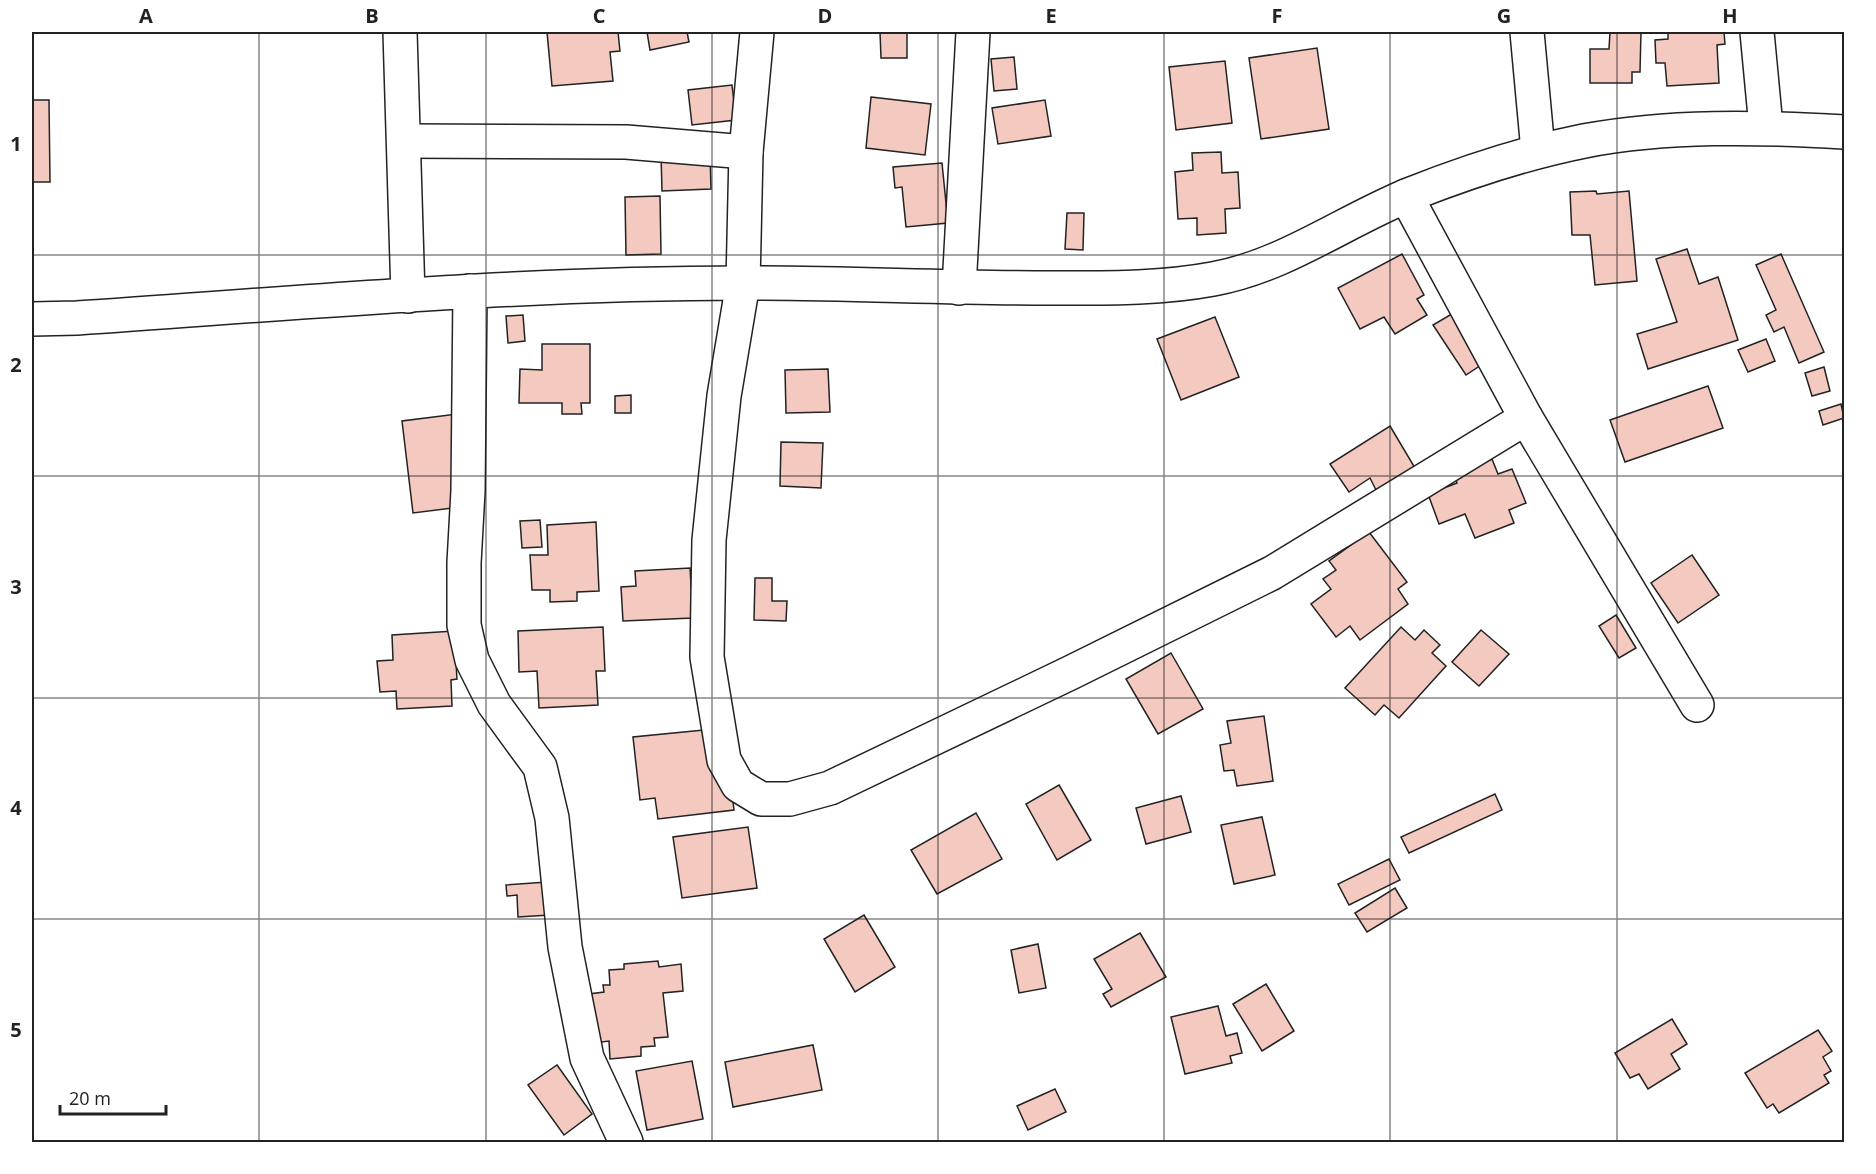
<svg xmlns="http://www.w3.org/2000/svg" width="1876" height="1174" font-family="'Open Sans',sans-serif">
  <style>
    .building { fill: #f3c9c0; stroke: #222; stroke-width: 1.5 }
    .lines { fill: none; stroke-linecap: round; stroke-linejoin: round }
    .minor-casing { stroke: #222; stroke-width: 36 }
    .minor { stroke: #fff; stroke-width: 33 }
    .grid { fill: none; stroke: #222; stroke-width: 1.5; stroke-opacity: 0.55 }
    .neatline { fill: none; stroke: #222; stroke-width: 2 }
    .grid-label { font-size: 20px; text-anchor: middle; font-weight: bold; fill: #222 }
  </style>
  <rect width="100%" height="100%" fill="#fff"/>
  <g class="building">
    <polygon points="547,32 618,32 620,51 610,52 613,81 552,86"/>
    <polygon points="647,32 687,32 689,42 650,50"/>
    <polygon points="880,32 907,32 907,58 881,58"/>
    <polygon points="1610,32 1641,32 1640,72 1632,72 1632,83 1590,83 1590,49 1609,49"/>
    <polygon points="1668,32 1724,32 1725,44 1717,45 1719,83 1667,86 1665,63 1656,63 1655,40 1668,39"/>
    <polygon points="1317,48 1329,129 1261,139 1249,58"/>
    <polygon points="1014,57 1017,89 994,91 991,59"/>
    <polygon points="1225,61 1232,123 1176,130 1169,67"/>
    <polygon points="732,85 736,120 692,125 688,90"/>
    <polygon points="871,97 931,104 925,155 866,148"/>
    <polygon points="32,100 49,100 50,182 32,182"/>
    <polygon points="1045,100 1051,136 998,144 992,108"/>
    <polygon points="1221,152 1222,173 1238,172 1240,208 1225,209 1226,233 1197,235 1197,218 1178,219 1175,172 1193,170 1192,153"/>
    <polygon points="710,154 711,189 662,191 661,155"/>
    <polygon points="942,163 948,223 906,227 902,187 895,188 893,167"/>
    <polygon points="1596,191 1597,194 1629,191 1637,281 1595,285 1590,235 1572,235 1570,192"/>
    <polygon points="660,196 661,254 626,255 625,197"/>
    <polygon points="1067,213 1084,213 1083,250 1065,249"/>
    <polygon points="1687,249 1699,284 1718,277 1738,340 1648,369 1637,334 1677,322 1656,259"/>
    <polygon points="1402,254 1424,295 1417,299 1427,315 1395,334 1384,317 1360,329 1338,288"/>
    <polygon points="1781,254 1824,352 1799,363 1784,327 1774,332 1766,315 1776,310 1756,265"/>
    <polygon points="1455,312 1487,361 1466,375 1433,325"/>
    <polygon points="523,315 525,341 508,343 506,316"/>
    <polygon points="1215,317 1239,377 1181,400 1157,339"/>
    <polygon points="1766,339 1775,361 1748,372 1738,350"/>
    <polygon points="542,344 590,344 590,403 581,403 582,414 562,414 562,403 519,403 520,369 542,370"/>
    <polygon points="1824,367 1830,391 1812,396 1805,373"/>
    <polygon points="828,369 830,412 786,413 785,370"/>
    <polygon points="1708,386 1723,428 1625,462 1610,420"/>
    <polygon points="631,395 631,413 615,413 615,396"/>
    <polygon points="1841,404 1844,418 1823,425 1819,411"/>
    <polygon points="473,412 484,504 413,513 402,421"/>
    <polygon points="1390,426 1415,468 1377,492 1370,478 1349,492 1330,464"/>
    <polygon points="781,442 823,443 821,488 780,486"/>
    <polygon points="1492,459 1498,474 1512,469 1526,503 1509,510 1514,523 1475,538 1465,514 1439,524 1428,494 1457,483 1454,475"/>
    <polygon points="540,520 542,547 522,548 520,521"/>
    <polygon points="596,522 599,591 577,592 577,601 550,602 550,590 532,590 530,555 548,555 547,525"/>
    <polygon points="1369,532 1407,582 1398,589 1408,604 1360,640 1350,626 1336,637 1311,604 1331,589 1323,579 1336,570 1329,561"/>
    <polygon points="1692,555 1719,595 1678,623 1651,583"/>
    <polygon points="690,568 693,618 623,621 621,587 636,586 635,571"/>
    <polygon points="755,578 772,578 772,601 787,601 786,621 754,620"/>
    <polygon points="1616,615 1636,648 1619,658 1599,626"/>
    <polygon points="603,627 605,671 596,671 598,705 539,708 537,671 519,672 518,631"/>
    <polygon points="1401,627 1415,640 1424,630 1440,645 1432,653 1446,666 1399,718 1384,705 1375,715 1345,688"/>
    <polygon points="1481,630 1509,654 1479,686 1452,662"/>
    <polygon points="454,631 457,679 451,680 452,706 397,709 396,691 380,692 377,661 393,660 392,635"/>
    <polygon points="1171,653 1203,709 1158,734 1126,679"/>
    <polygon points="1264,716 1273,781 1237,786 1234,770 1224,771 1220,745 1231,743 1227,721"/>
    <polygon points="704,730 725,735 734,810 658,819 655,798 640,800 633,737"/>
    <polygon points="1059,785 1091,840 1057,860 1026,804"/>
    <polygon points="1495,794 1502,810 1409,853 1401,837"/>
    <polygon points="1181,796 1191,832 1146,844 1136,808"/>
    <polygon points="976,813 1002,859 937,894 911,850"/>
    <polygon points="1262,817 1275,875 1234,884 1221,825"/>
    <polygon points="748,827 757,888 682,898 673,837"/>
    <polygon points="1389,859 1400,880 1349,905 1338,884"/>
    <polygon points="547,882 550,915 518,917 517,895 507,896 506,885"/>
    <polygon points="1395,888 1407,908 1367,932 1355,913"/>
    <polygon points="864,915 895,967 855,992 824,939"/>
    <polygon points="1140,933 1166,977 1111,1007 1103,994 1112,989 1094,959"/>
    <polygon points="1038,944 1046,988 1019,993 1011,950"/>
    <polygon points="658,961 659,967 681,964 683,991 663,993 668,1037 654,1038 655,1046 641,1047 641,1056 610,1059 609,1041 594,1043 589,994 604,992 603,985 610,985 609,970 624,969 624,964"/>
    <polygon points="1266,984 1294,1031 1262,1051 1233,1004"/>
    <polygon points="1218,1006 1226,1036 1237,1033 1242,1053 1230,1056 1232,1063 1185,1074 1171,1017"/>
    <polygon points="1672,1019 1687,1044 1671,1054 1680,1069 1648,1089 1639,1074 1630,1078 1615,1053"/>
    <polygon points="1818,1030 1832,1051 1823,1057 1831,1071 1824,1075 1829,1083 1779,1113 1773,1104 1767,1108 1745,1073"/>
    <polygon points="813,1045 822,1090 733,1107 725,1062"/>
    <polygon points="692,1061 703,1119 647,1130 636,1071"/>
    <polygon points="557,1065 592,1114 564,1135 528,1085"/>
    <polygon points="1055,1089 1066,1112 1028,1130 1017,1106"/>
  </g>
  <g class="lines">
    <defs>
      <g id="minor">
        <polyline points="400,32 408,296"/>
        <polyline points="757,32 746,152 743,283 724,396 709,540 707,657 724,760 738,785 761,799 790,799 830,788 1070,673 1272,573 1526,418"/>
        <polyline points="1527,32 1538,151"/>
        <polyline points="1757,32 1766,127"/>
        <polyline points="404,141 626,142 746,152"/>
        <polyline points="1406,196 1526,418 1697,705"/>
        <polyline points="959,288 973,32"/>
        <polyline points="470,291 468,491 464,563 464,625 472,660 494,704 540,767 552,818 565,947 587,1058 626,1142"/>
        <path d="M32 319 77 318C299 303 521 283 744 283 846 283 948 288 1051 288 1105 288 1159 289 1213 279 1285 266 1344 221 1411 194 1467 172 1524 153 1584 141 1668 125 1759 127 1844 132"/>
      </g>
    </defs>
    <use href="#minor" class="minor-casing"/>
    <use href="#minor" class="minor"/>
  </g>
  <path class="grid" d="M259 32V1142M486 32V1142M712 32V1142M938 32V1142M1164 32V1142M1390 32V1142M1617 32V1142M32 255H1844M32 476H1844M32 698H1844M32 919H1844"/>
  <rect width="1876" height="1174" fill="none" stroke="#ffffff" stroke-width="66"/>
  <path d="M60 1105v9h106v-9" fill="none" stroke="#222222" stroke-width="3"/>
  <text x="69" y="1105" font-size="18" fill="#222222" stroke="#ffffff" stroke-width="4.5" paint-order="stroke">20 m</text>
  <rect x="33" y="33" width="1810" height="1108" class="neatline"/>
  <g class="grid-label">
    <text x="146" y="23">A</text>
    <text x="372" y="23">B</text>
    <text x="599" y="23">C</text>
    <text x="825" y="23">D</text>
    <text x="1051" y="23">E</text>
    <text x="1277" y="23">F</text>
    <text x="1504" y="23">G</text>
    <text x="1730" y="23">H</text>
    <text x="16" y="151">1</text>
    <text x="16" y="372">2</text>
    <text x="16" y="594">3</text>
    <text x="16" y="815">4</text>
    <text x="16" y="1037">5</text>
  </g>
</svg>
